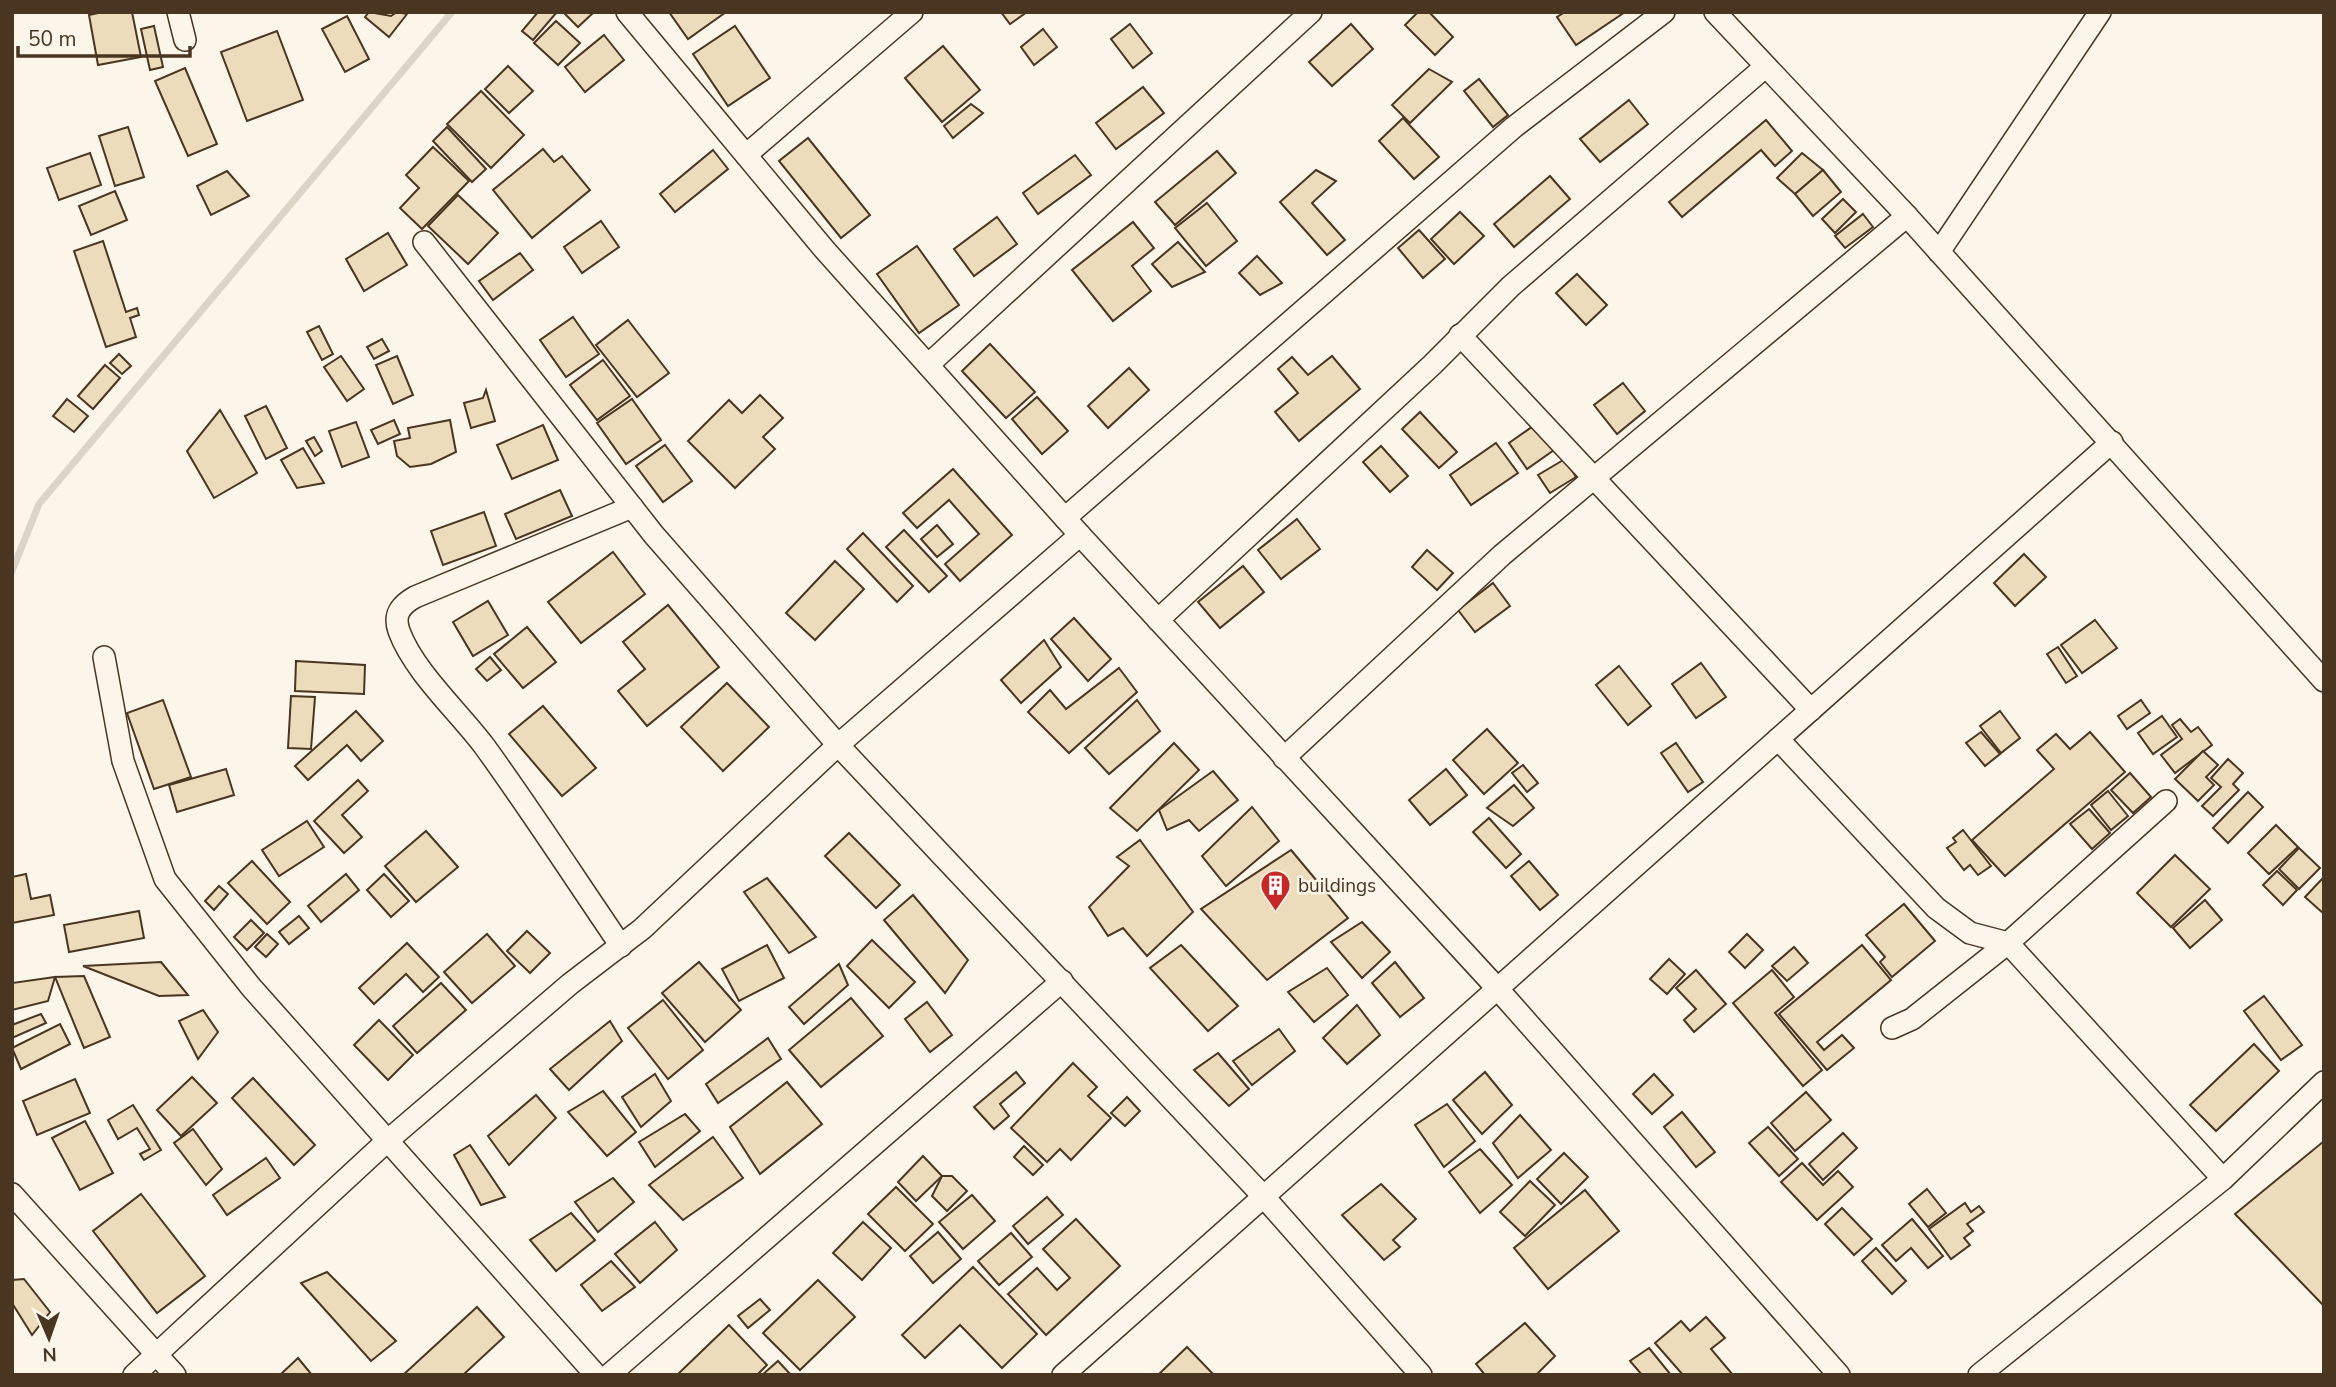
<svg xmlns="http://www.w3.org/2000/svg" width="2336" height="1387" font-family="'Nunito Sans',sans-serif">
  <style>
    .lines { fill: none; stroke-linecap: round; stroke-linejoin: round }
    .stream { stroke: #dcd4c6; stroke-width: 7 }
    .building { fill: #ecdcbc; stroke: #4a3520; stroke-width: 2 }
    .minor-casing { stroke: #4a3520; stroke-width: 24 }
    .minor { stroke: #fbf6e9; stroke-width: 21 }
    .labels { text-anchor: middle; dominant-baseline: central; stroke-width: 5; stroke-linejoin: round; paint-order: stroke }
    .poi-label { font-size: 19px; fill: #4a3520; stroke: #fbf6e9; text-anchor: start }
  </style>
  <rect width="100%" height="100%" fill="#fbf6e9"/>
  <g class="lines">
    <polyline class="stream" points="12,571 39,504 452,12"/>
  </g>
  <g class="building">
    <polygon points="103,12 132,12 141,57 98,65 89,15"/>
    <polygon points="369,12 391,16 397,12 407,14 389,37 365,17"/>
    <polygon points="538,12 557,12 533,40 522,31"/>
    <polygon points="563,12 594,12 578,27"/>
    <polygon points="669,12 726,12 688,39"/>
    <polygon points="1001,12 1027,12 1010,24"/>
    <polygon points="1418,12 1429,12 1453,37 1435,55 1405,25"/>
    <polygon points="1565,12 1625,12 1576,45 1557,17"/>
    <polygon points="347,16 369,59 345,72 322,29"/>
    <polygon points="556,21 580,43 558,65 534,43"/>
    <polygon points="1130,24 1152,53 1133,68 1111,39"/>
    <polygon points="1351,24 1373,49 1332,86 1309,62"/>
    <polygon points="154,26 163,67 150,70 141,29"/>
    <polygon points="735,26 770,78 728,106 693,54"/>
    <polygon points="1043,29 1057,47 1034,65 1021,47"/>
    <polygon points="277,31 303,100 247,121 221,52"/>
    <polygon points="604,35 624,60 585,92 565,67"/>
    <polygon points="943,46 980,90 942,122 905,78"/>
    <polygon points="508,66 533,91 509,113 485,89"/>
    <polygon points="185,68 217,144 188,156 155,81"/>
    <polygon points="1429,69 1452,82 1410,123 1392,105"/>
    <polygon points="1479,79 1508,115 1493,127 1464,91"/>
    <polygon points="1143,87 1164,113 1116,149 1096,123"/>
    <polygon points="481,91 524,135 491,168 447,124"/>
    <polygon points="1629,100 1648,124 1600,162 1580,139"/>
    <polygon points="971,104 983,113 953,138 944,126"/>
    <polygon points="1403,118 1439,157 1414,179 1379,141"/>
    <polygon points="1766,120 1792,151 1775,166 1761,150 1682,217 1669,202"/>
    <polygon points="128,127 144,177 115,186 99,136"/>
    <polygon points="447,127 486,169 472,182 433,141"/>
    <polygon points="808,138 870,215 841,238 779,161"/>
    <polygon points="433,147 469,181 422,229 400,208 419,188 406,175"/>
    <polygon points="543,149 554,162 562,156 590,190 532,238 493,190"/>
    <polygon points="713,150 728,169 675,212 660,194"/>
    <polygon points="1217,151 1236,173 1175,225 1155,202"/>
    <polygon points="90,153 101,185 59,200 47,168"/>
    <polygon points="1802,153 1823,170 1795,194 1777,178"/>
    <polygon points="1075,155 1091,175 1038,214 1023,193"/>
    <polygon points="1316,170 1336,181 1312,203 1345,240 1327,255 1280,202"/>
    <polygon points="1823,170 1841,192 1813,216 1795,194"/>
    <polygon points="227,171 249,196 211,215 197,186"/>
    <polygon points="1550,176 1570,199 1514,247 1494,224"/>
    <polygon points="115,191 127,220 91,235 79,206"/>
    <polygon points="458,195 498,233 468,264 428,226"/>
    <polygon points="1843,199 1856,212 1835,233 1822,219"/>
    <polygon points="1207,203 1237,241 1206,266 1175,228"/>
    <polygon points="1460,212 1484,236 1454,264 1431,239"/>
    <polygon points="1863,214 1873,227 1845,248 1835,236"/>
    <polygon points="997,217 1017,244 974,276 954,249"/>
    <polygon points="601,221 619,247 582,273 564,247"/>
    <polygon points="1133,222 1154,248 1132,266 1151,291 1113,321 1072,270"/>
    <polygon points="1419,230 1445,259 1423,278 1398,248"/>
    <polygon points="388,233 407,265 364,291 346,259"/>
    <polygon points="103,241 126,312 137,308 139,315 130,318 136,337 106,347 74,251"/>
    <polygon points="1178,242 1205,272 1172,287 1152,264"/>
    <polygon points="917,246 959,305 919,333 877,274"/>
    <polygon points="520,253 533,270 493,300 479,281"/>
    <polygon points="1257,256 1282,283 1260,295 1239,273"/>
    <polygon points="1577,274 1607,305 1586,325 1556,293"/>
    <polygon points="573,317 599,354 566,377 540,340"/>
    <polygon points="628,320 669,373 637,397 596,345"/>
    <polygon points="319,326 333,354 322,360 307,332"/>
    <polygon points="382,339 389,351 374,359 367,347"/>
    <polygon points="990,344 1035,392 1006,418 962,371"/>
    <polygon points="119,354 131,366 122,374 110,363"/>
    <polygon points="341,356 364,389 347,401 324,367"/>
    <polygon points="397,356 413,395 393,404 376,365"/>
    <polygon points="1332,356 1360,389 1299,441 1275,412 1298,393 1278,369 1292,357 1308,375"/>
    <polygon points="603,360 630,396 597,420 570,385"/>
    <polygon points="105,365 120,378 93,409 78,396"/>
    <polygon points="1129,368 1149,390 1108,428 1088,406"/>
    <polygon points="1623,383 1645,411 1617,434 1594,405"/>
    <polygon points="486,390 495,421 471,428 464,403 483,398"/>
    <polygon points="760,395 783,418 763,437 775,449 735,488 688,441 729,400 742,413"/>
    <polygon points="1037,397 1068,431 1042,454 1012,419"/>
    <polygon points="67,399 88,416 74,432 53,416"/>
    <polygon points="632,399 661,440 626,464 597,423"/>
    <polygon points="266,406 287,448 266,459 245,416"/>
    <polygon points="220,410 257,473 214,498 187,451"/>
    <polygon points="1420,412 1457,452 1439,468 1402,429"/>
    <polygon points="394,420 400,434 378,444 371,430"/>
    <polygon points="450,420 456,452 431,464 410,467 397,456 394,441 410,438 408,428"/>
    <polygon points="356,422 369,457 342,467 329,431"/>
    <polygon points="1536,424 1554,450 1527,469 1509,443"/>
    <polygon points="543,425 558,460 512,479 497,445"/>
    <polygon points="314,437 322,451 315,456 306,441"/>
    <polygon points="1496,443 1518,473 1471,505 1450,475"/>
    <polygon points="665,445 692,481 663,502 636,466"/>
    <polygon points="1381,446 1408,476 1390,492 1363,462"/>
    <polygon points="303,448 324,483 297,488 281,460"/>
    <polygon points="1565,459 1576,477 1550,493 1538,475"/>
    <polygon points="953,469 1012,535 960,581 945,564 979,534 949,500 917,528 903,513"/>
    <polygon points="560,490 572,516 516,539 505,514"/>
    <polygon points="484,512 496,546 443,565 431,531"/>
    <polygon points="1297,519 1320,549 1281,579 1258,550"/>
    <polygon points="937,525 953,544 937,557 921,539"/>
    <polygon points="904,530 947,576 929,592 886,547"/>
    <polygon points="863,533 913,586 897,602 847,549"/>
    <polygon points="1427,550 1453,573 1437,590 1412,567"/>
    <polygon points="613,552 645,594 581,643 548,602"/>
    <polygon points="2024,554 2046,577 2015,606 1994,583"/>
    <polygon points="835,561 864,589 815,640 786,613"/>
    <polygon points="1243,566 1264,592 1220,628 1198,602"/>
    <polygon points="1493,583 1510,606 1475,632 1458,610"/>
    <polygon points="488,601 508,635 473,656 453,622"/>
    <polygon points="668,605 719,667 647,726 618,691 645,669 623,642"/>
    <polygon points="1074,618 1111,659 1088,681 1051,639"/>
    <polygon points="2095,620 2117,648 2082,673 2061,645"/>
    <polygon points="527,627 556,662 523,688 494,654"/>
    <polygon points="1044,640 1061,667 1021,703 1001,680"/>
    <polygon points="2058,647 2077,676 2066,683 2047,654"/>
    <polygon points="490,657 501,670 487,681 476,669"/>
    <polygon points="296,661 365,665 364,694 295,691"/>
    <polygon points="1701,663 1726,697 1696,718 1672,684"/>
    <polygon points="1619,666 1651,706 1628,725 1596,685"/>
    <polygon points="1119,668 1137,692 1069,753 1028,712 1050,690 1066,709"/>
    <polygon points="727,683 769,727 723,771 681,727"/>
    <polygon points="291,696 315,697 311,749 288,748"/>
    <polygon points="163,700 191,777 154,789 127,713"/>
    <polygon points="1137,700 1160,731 1109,774 1085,748"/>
    <polygon points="2141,700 2150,713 2127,729 2118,716"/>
    <polygon points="543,706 596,768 562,796 509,734"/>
    <polygon points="356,711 383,741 361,761 347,745 308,780 295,766"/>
    <polygon points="2000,711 2020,738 2001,753 1980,726"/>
    <polygon points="2162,716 2177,737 2153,754 2138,733"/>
    <polygon points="2180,719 2191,732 2198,727 2212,745 2175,773 2161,755 2182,739 2172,725"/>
    <polygon points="1487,729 1518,763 1484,794 1453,760"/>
    <polygon points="1981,732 2000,754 1985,766 1966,743"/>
    <polygon points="2090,732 2125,772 2005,876 1972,840 2054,769 2037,750 2056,734 2070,749"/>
    <polygon points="1174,743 1199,770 1137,831 1110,808"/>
    <polygon points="1676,743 1703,782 1688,792 1661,753"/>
    <polygon points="2203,751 2218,765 2206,777 2214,785 2198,801 2175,779"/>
    <polygon points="2228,759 2243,773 2233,784 2239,790 2213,816 2202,806 2221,787 2211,778"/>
    <polygon points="1523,765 1538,783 1527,792 1512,773"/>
    <polygon points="226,769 234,795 177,812 169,785"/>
    <polygon points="1446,769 1467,795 1430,825 1409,800"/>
    <polygon points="1213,771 1238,800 1199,831 1189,820 1167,830 1159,810"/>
    <polygon points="2130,773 2151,797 2133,813 2111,790"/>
    <polygon points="358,780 368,791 342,815 362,837 344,853 314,821"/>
    <polygon points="1514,785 1534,808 1513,826 1487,808"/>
    <polygon points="2108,791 2128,816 2111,830 2091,805"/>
    <polygon points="2248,792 2263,807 2228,843 2213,828"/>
    <polygon points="1252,807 1279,841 1226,886 1202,856"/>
    <polygon points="2089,809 2110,833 2092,849 2070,824"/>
    <polygon points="1489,818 1521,854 1506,868 1473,832"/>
    <polygon points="307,821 324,847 279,876 262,850"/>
    <polygon points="2276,825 2298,847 2269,874 2248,853"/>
    <polygon points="1963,830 1991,866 1978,875 1970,865 1964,870 1947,848 1956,842 1953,838"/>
    <polygon points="426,831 458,867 416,902 385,866"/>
    <polygon points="849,833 900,885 876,908 825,856"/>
    <polygon points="1140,840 1193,912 1147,956 1123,928 1108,936 1089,907 1129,866 1117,857"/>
    <polygon points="2299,848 2320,868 2299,889 2279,869"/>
    <polygon points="1291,850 1348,918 1267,980 1201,909"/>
    <polygon points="2175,855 2210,889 2171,927 2137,893"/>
    <polygon points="252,861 290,902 267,924 228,883"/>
    <polygon points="1529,861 1558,895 1540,910 1511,876"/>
    <polygon points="2277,871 2297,890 2283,905 2263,885"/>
    <polygon points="26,874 31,899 50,895 54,915 12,923 12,877"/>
    <polygon points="346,874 359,890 321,922 308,906"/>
    <polygon points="384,874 409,901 391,917 367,890"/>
    <polygon points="767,878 816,937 789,953 744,892"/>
    <polygon points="2322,879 2324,880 2324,914 2305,897"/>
    <polygon points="219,886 228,894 214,910 205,901"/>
    <polygon points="913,895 968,960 945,993 884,920"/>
    <polygon points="2205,900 2222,920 2190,948 2173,928"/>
    <polygon points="1904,904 1935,941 1892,977 1880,962 1885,957 1866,935"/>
    <polygon points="139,911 144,938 69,952 64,925"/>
    <polygon points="299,916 309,928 289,944 279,932"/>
    <polygon points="251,920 264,933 247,950 234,937"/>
    <polygon points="1362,922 1390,952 1362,978 1331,942"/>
    <polygon points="527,931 550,953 530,973 507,951"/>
    <polygon points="267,934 278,944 266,957 255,947"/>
    <polygon points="487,934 515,966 472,1003 444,972"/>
    <polygon points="1747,934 1763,950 1745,968 1729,952"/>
    <polygon points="872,940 915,982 889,1008 847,966"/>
    <polygon points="407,943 439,977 423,992 406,974 374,1004 359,988"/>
    <polygon points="767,945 784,978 739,1001 722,969"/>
    <polygon points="1181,945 1238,1006 1208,1031 1150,968"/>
    <polygon points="1862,945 1891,980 1817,1042 1824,1050 1842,1035 1854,1048 1827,1070 1779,1014"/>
    <polygon points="1794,947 1808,963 1787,981 1772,966"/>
    <polygon points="1669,959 1685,974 1667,994 1650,979"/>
    <polygon points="161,962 188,995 159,996 83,966"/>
    <polygon points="699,962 741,1010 705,1042 662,993"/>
    <polygon points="1395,962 1424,998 1400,1017 1372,983"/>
    <polygon points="839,964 848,985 804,1024 789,1007"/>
    <polygon points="1327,968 1348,995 1314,1022 1288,992"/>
    <polygon points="1696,970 1726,1004 1694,1032 1684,1020 1696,1009 1676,988"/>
    <polygon points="1772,970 1794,997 1775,1013 1822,1070 1803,1086 1733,1003"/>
    <polygon points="84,976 110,1037 84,1048 55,977"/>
    <polygon points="55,977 48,1001 12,1010 12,983"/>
    <polygon points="441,983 466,1010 417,1053 393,1026"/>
    <polygon points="2264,996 2302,1045 2281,1060 2244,1011"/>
    <polygon points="851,998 883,1036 821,1087 789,1050"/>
    <polygon points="663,1000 703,1050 668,1079 628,1028"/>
    <polygon points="927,1002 952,1035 930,1052 905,1019"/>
    <polygon points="1357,1005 1380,1035 1347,1064 1323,1038"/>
    <polygon points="203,1010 218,1032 198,1059 179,1021"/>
    <polygon points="41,1014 46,1023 12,1038 12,1025"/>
    <polygon points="379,1020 413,1055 388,1080 354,1045"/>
    <polygon points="610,1021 622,1041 569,1090 550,1069"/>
    <polygon points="60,1024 70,1044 21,1069 12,1048"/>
    <polygon points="1279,1029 1295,1051 1252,1085 1233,1061"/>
    <polygon points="768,1038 781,1059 718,1103 706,1084"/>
    <polygon points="2254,1044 2279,1071 2216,1131 2190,1105"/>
    <polygon points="1218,1053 1249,1089 1229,1106 1194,1070"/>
    <polygon points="1073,1063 1097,1087 1088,1096 1111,1118 1071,1160 1060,1149 1047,1162 1011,1128"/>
    <polygon points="1016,1072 1025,1083 1000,1104 1009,1116 994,1129 974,1107"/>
    <polygon points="1485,1072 1512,1105 1482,1134 1453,1100"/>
    <polygon points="655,1074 671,1101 641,1127 622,1097"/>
    <polygon points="1654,1074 1673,1095 1652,1114 1633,1094"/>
    <polygon points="192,1077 217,1103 181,1136 157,1110"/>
    <polygon points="253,1078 315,1145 294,1165 232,1098"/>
    <polygon points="75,1079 90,1113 37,1135 23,1101"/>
    <polygon points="787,1082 822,1124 760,1174 730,1127"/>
    <polygon points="603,1091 636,1132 607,1156 568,1112"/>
    <polygon points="1806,1092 1831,1120 1795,1151 1771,1123"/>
    <polygon points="536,1095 556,1118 509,1165 488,1136"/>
    <polygon points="1127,1097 1140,1111 1125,1126 1111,1113"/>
    <polygon points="1447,1104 1475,1141 1444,1167 1415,1125"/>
    <polygon points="133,1105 161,1150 144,1160 140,1154 150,1149 137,1128 118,1139 108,1120"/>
    <polygon points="1682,1112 1715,1152 1696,1167 1664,1127"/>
    <polygon points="685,1114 700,1131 655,1167 639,1142"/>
    <polygon points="1520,1115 1551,1150 1518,1178 1493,1143"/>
    <polygon points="85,1121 113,1173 80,1190 52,1138"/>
    <polygon points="1768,1127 1798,1159 1779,1176 1749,1143"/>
    <polygon points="193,1129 222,1169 206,1185 174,1143"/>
    <polygon points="1843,1133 1857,1148 1823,1180 1809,1164"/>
    <polygon points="713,1137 743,1178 683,1220 649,1185"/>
    <polygon points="2324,1141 2324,1306 2235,1214"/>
    <polygon points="470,1145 505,1197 481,1205 454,1155"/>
    <polygon points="1024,1146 1043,1165 1033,1175 1014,1157"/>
    <polygon points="1480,1149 1512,1185 1480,1213 1449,1172"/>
    <polygon points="1564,1153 1588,1177 1561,1204 1537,1179"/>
    <polygon points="923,1156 942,1176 916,1201 898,1182"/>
    <polygon points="266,1158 280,1178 227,1215 213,1195"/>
    <polygon points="1802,1163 1823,1185 1838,1171 1853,1187 1817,1220 1781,1182"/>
    <polygon points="942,1176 952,1176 967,1191 947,1211 932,1196"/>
    <polygon points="613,1178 634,1202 598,1232 575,1202"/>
    <polygon points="1530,1181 1555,1205 1525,1236 1500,1212"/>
    <polygon points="1381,1184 1416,1219 1393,1240 1400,1247 1384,1260 1342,1215"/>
    <polygon points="896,1187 933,1224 905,1251 868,1214"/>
    <polygon points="1927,1189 1946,1213 1928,1227 1909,1204"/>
    <polygon points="1585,1190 1619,1231 1548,1289 1514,1248"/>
    <polygon points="141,1194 205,1276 157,1313 93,1231"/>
    <polygon points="972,1195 995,1221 963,1249 939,1222"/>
    <polygon points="1047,1197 1063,1215 1028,1244 1013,1226"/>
    <polygon points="1965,1203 1971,1212 1979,1206 1984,1212 1967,1224 1973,1231 1964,1238 1970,1245 1951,1259 1929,1229"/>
    <polygon points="1842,1208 1872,1239 1854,1255 1825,1224"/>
    <polygon points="571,1213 595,1240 556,1271 530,1240"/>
    <polygon points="1076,1219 1120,1266 1046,1335 1008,1294 1037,1268 1057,1290 1070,1278 1043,1249"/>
    <polygon points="1912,1219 1943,1256 1928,1268 1911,1248 1896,1261 1882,1245"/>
    <polygon points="655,1222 677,1250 640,1283 615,1254"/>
    <polygon points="863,1222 891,1248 862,1280 833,1253"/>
    <polygon points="938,1232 961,1259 933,1283 910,1256"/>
    <polygon points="1011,1233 1032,1257 999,1285 978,1261"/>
    <polygon points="1876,1248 1906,1281 1892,1294 1862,1261"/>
    <polygon points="611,1261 635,1287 602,1311 581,1285"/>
    <polygon points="973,1267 1037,1334 1002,1368 960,1325 925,1358 902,1335"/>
    <polygon points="327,1272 396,1341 371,1361 301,1283"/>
    <polygon points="24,1279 50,1312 32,1335 12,1303 12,1280"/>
    <polygon points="818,1280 855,1317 800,1370 763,1333"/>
    <polygon points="760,1299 770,1310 748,1328 738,1316"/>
    <polygon points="477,1307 504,1337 463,1375 403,1375"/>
    <polygon points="1706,1317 1725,1338 1711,1349 1733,1375 1683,1375 1655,1343 1681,1321 1690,1331"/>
    <polygon points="1525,1323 1555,1356 1536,1375 1485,1375 1476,1364"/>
    <polygon points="729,1325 767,1365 757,1375 677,1375"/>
    <polygon points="1187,1347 1214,1375 1158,1375"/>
    <polygon points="1649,1348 1671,1375 1642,1375 1630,1361"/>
    <polygon points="298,1358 312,1375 280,1375"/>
    <polygon points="778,1361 791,1375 762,1375"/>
  </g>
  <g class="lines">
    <defs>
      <g id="minor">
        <polyline points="178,12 185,40"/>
        <polyline points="627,12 824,249 1080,535 1496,987 1839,1375"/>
        <polyline points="1715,12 1907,216 2324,681"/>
        <polyline points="746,155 912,12"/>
        <polyline points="424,242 654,535 838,745 1264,1197 1421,1375"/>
        <polyline points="1939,252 2100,12"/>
        <polyline points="1460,335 1811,710"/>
        <polyline points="928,365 1311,12"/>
        <polyline points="1065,518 1514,127 1664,12"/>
        <polyline points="1158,620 1432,365 1511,286 1765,67"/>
        <polyline points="104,657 123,761 165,879 251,987 596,1375"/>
        <polyline points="1778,739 1936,908 1970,933 2008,943 2223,1179"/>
        <polyline points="1284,758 1502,555 1907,216"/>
        <path d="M621 946C576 880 532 812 485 747 459 712 414 672 399 631 393 614 401 605 415 597L632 507"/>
        <polyline points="1892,1028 1912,1019 2008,943 2166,801"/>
        <polyline points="12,1194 175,1375"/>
        <polyline points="134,1375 386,1142 570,984 642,929 838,745 1080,535"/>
        <polyline points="609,1375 1062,981"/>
        <polyline points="1063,1375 2112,442"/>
        <polyline points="1979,1375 2223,1179 2324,1082"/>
      </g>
    </defs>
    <use href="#minor" class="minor-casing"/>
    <use href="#minor" class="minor"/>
  </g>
  <defs>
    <symbol id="building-pin" viewBox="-11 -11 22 30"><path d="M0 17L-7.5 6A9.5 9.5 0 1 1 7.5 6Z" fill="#c62828" stroke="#fbf6e9"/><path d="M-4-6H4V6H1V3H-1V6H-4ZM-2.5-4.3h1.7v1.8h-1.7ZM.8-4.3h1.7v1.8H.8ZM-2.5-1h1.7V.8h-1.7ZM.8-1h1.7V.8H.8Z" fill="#fff"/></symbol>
  </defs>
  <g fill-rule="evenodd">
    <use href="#building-pin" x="1258" y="868" width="35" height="47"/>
  </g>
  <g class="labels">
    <g class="poi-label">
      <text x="1298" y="886">buildings</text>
    </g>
  </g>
  <rect width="2336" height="1387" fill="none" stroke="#4a3520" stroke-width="28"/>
  <g transform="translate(49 1338) rotate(178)" stroke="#fbf6e9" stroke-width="5" paint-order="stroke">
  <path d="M0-5L12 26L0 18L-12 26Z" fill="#4a3520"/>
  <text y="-10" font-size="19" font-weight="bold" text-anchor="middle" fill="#4a3520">N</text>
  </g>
  <path d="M18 46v10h172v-10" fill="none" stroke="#4a3520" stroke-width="3.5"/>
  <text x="28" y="46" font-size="21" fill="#4a3520" stroke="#fbf6e9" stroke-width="5" paint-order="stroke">50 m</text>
</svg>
